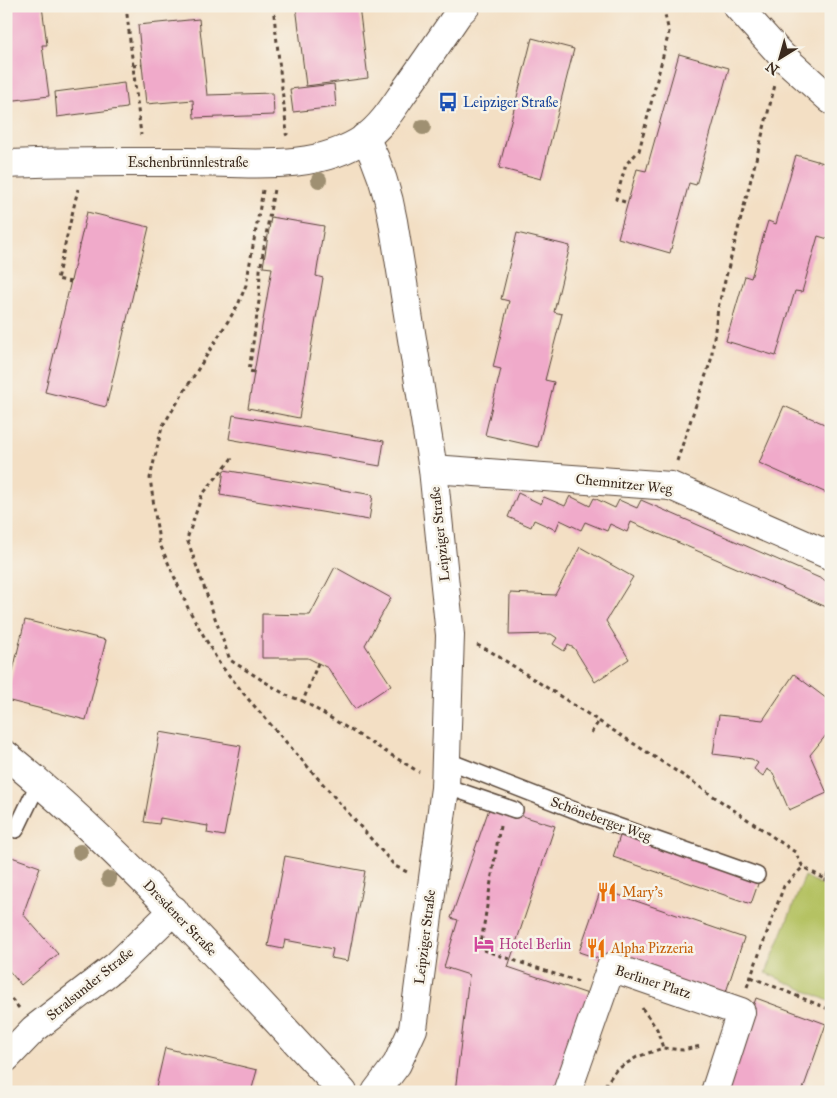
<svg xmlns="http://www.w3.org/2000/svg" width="837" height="1098" font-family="'IM FELL Great Primer',serif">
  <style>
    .green { fill: #b5c263; stroke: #787640 }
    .building { fill: #f0aaca }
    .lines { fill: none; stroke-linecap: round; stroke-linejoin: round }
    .lane-casing { stroke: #574537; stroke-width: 18 }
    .street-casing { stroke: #574537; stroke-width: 30 }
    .path { stroke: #574537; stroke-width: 3; stroke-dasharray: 4 4; stroke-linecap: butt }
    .lane { stroke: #fff; stroke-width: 15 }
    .street { stroke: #fff; stroke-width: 28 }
    .tree { fill: #9f9072 }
    .labels { text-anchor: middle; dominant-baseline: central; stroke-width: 5; stroke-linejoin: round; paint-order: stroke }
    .transit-label { font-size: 14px; fill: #164399; stroke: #f7f3e8; text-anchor: start }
    .street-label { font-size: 14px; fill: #3b2a1e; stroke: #f7f3e8 }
    .food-label { font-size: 14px; fill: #c56008; stroke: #f7f3e8; text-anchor: start }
    .hotel-label { font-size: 14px; fill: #b23c85; stroke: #f7f3e8; text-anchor: start }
  </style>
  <rect width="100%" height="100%" fill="#f7f3e8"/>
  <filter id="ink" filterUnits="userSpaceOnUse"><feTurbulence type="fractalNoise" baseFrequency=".02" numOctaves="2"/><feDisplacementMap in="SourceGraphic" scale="10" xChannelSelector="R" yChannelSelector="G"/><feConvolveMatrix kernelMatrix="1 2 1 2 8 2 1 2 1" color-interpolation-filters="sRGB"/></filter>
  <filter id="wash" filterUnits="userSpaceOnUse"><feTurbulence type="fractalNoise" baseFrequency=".0096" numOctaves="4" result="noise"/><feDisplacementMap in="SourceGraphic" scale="20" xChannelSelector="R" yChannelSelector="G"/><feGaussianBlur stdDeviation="1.12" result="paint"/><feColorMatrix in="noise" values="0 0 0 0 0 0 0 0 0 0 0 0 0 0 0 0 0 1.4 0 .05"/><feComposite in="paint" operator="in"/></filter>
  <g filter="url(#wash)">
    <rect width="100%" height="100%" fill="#f3dfc4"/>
    <polygon class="green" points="805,876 831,890 831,1002 766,973"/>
    <g id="blocks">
      <g class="building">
        <polygon points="6,6 42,6 47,45 42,45 49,96 7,101"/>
        <polygon points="296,6 359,6 368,78 306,86"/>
        <polygon points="199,19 207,95 273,93 274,115 194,118 193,100 146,104 138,25"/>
        <polygon points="532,38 574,49 541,179 499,168"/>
        <polygon points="679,54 729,68 696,185 689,183 670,253 618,238 637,169 646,171"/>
        <polygon points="124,83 127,108 57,117 55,92"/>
        <polygon points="334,84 336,107 293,112 290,89"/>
        <polygon points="796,155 831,165 831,229 828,239 818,236 802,292 795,291 776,356 726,341 745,276 751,278 768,221 776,224"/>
        <polygon points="87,212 149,227 106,407 45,392"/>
        <polygon points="271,217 324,226 316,276 323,278 299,418 248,408 272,268 263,267"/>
        <polygon points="517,233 570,246 554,312 562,314 545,380 554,382 538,447 485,435 501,369 493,367 509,301 501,299"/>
        <polygon points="784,406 831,427 831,495 759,463"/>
        <polygon points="233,415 384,441 380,466 229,439"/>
        <polygon points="224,470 373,495 369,520 220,495"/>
        <polygon points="518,493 541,504 544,497 565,506 570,496 590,506 594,498 615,508 619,500 637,508 641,500 831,583 831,609 631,522 627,532 610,524 607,531 585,522 581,530 560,520 556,530 534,520 531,527 508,517"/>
        <polygon points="580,547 633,577 606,621 629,659 595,682 574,648 568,645 564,651 553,644 557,638 551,634 509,635 510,593 555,595"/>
        <polygon points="335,567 391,598 365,645 391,685 355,709 328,668 308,658 262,658 262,614 310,615"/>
        <polygon points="25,620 106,640 86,720 6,700"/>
        <polygon points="794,674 831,702 831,729 810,755 827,793 789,810 773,773 767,769 763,776 754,769 758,763 752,759 713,754 719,715 763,720"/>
        <polygon points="160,732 241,746 224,836 207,833 208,826 160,818 159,824 144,822"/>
        <polygon points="490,806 555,826 508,967 591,995 557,1092 455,1092 469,975 444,967 458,920 451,918"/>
        <polygon points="621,833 759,881 751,904 613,857"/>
        <polygon points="6,855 40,867 23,914 58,954 21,985 6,967"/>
        <polygon points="285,856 365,871 348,961 331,958 333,949 285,940 283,949 268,946"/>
        <polygon points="601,889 744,938 723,1001 579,952"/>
        <polygon points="756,998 826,1024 802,1092 724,1092"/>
        <polygon points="165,1048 257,1070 251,1092 155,1092"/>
      </g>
    </g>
  </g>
  <g filter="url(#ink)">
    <use href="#blocks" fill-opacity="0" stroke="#574537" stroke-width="1"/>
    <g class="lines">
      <defs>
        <g id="lane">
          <polyline points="446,760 592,817 757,875"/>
          <polyline points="445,786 515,810"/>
          <polyline points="16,830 39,782"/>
        </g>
        <g id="street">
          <polyline points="737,6 782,56 831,100"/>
          <path d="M365 137C379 165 388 191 393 221L433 469 450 635 445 788 413 1029 397 1064 376 1092"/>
          <path d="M6 164C67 161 127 162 188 162 246 162 314 173 365 138 383 125 394 106 406 89 424 64 441 39 458 14L466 6"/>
          <polyline points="433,469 671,486 831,556"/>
          <path d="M6 755C130 856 234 976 343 1092"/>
          <polyline points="6,1058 34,1029 116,966 174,910"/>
          <polyline points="567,1092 611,967 741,1012 715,1092"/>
        </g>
      </defs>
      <use href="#lane" class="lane-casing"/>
      <use href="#street" class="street-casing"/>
      <g class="path">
        <polyline points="126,6 141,135"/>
        <polyline points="273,6 287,134 285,135"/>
        <polyline points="133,66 142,65"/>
        <polyline points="263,190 246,285 238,305 162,427 150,478 159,542 188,608 219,663 249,700 395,866 407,872"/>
        <polyline points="625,202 616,199 626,164 639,151 669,32 663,6"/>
        <polyline points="71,282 57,279 78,189"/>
        <polyline points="254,372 249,371 259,301 260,270 274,189"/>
        <polyline points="232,458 202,495 187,539 230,660 286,695 303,701"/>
        <polyline points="677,461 711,360 718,308 775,85"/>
        <polyline points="477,645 490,651 687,778 795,852 803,867 825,879 831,871"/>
        <polyline points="318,663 303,701 419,772"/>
        <polyline points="591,733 599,721"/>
        <polyline points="500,826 480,949 579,982"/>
        <polyline points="825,879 831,883"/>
        <polyline points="751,977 831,1010"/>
        <polyline points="747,987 784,886 803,867"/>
        <polyline points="6,993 19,1008"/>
        <polyline points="642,1008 657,1029 663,1048"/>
        <polyline points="600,1092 616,1070 637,1057 663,1048 683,1050 701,1046"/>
      </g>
      <use href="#lane" class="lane"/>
      <use href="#street" class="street"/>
    </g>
    <g class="tree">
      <circle cx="423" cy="127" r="8"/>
      <circle cx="319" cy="180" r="8"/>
      <circle cx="80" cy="852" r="8"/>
      <circle cx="109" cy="879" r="8"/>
    </g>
  </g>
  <defs>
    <symbol id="bus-bare" viewBox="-9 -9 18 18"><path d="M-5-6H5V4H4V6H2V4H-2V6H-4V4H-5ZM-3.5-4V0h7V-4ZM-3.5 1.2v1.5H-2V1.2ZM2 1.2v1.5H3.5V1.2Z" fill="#1a4fb4" stroke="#f7f3e8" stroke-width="2.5" paint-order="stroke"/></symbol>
    <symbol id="restaurant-bare" viewBox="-9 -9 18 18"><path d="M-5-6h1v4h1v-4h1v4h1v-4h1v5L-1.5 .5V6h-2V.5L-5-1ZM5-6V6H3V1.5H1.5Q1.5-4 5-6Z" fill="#e8710a" stroke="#f7f3e8" stroke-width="2.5" paint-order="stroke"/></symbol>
    <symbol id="hotel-bare" viewBox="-9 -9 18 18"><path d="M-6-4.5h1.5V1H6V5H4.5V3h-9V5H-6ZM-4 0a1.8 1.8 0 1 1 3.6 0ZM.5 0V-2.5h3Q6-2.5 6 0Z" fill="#d1479c" stroke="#f7f3e8" stroke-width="2.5" paint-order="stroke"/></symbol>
  </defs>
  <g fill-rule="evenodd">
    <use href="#bus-bare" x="434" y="88" width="28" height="28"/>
    <use href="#restaurant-bare" x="593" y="878" width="28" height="28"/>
    <use href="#hotel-bare" x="470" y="930" width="28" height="28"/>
    <use href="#restaurant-bare" x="582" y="934" width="28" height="28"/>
  </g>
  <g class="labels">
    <g class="transit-label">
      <text x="463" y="102">Leipziger Straße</text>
    </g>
    <g class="street-label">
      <text x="188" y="162">Eschenbrünnlestraße</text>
      <text transform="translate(624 484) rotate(6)">Chemnitzer Weg</text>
      <text transform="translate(440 534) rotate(-96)">Leipziger Straße</text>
      <text transform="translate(601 819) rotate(20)">Schöneberger Weg</text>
      <text transform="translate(180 918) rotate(46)">Dresdener Straße</text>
      <text transform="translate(425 937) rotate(-83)">Leipziger Straße</text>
      <text transform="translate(653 982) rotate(18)">Berliner Platz</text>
      <text transform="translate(90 984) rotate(-39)">Stralsunder Straße</text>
    </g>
    <g class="food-label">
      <text x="622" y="892">Mary's</text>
      <text x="611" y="948">Alpha Pizzeria</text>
    </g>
    <g class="hotel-label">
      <text x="499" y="944">Hotel Berlin</text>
    </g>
  </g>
  <rect width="837" height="1098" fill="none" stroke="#f7f3e8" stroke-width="25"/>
  <g transform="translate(780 58) rotate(217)" stroke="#f7f3e8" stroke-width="4" paint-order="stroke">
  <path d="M0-4L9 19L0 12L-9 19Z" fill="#3b2a1e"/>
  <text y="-8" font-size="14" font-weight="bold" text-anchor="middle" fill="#3b2a1e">N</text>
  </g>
</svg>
